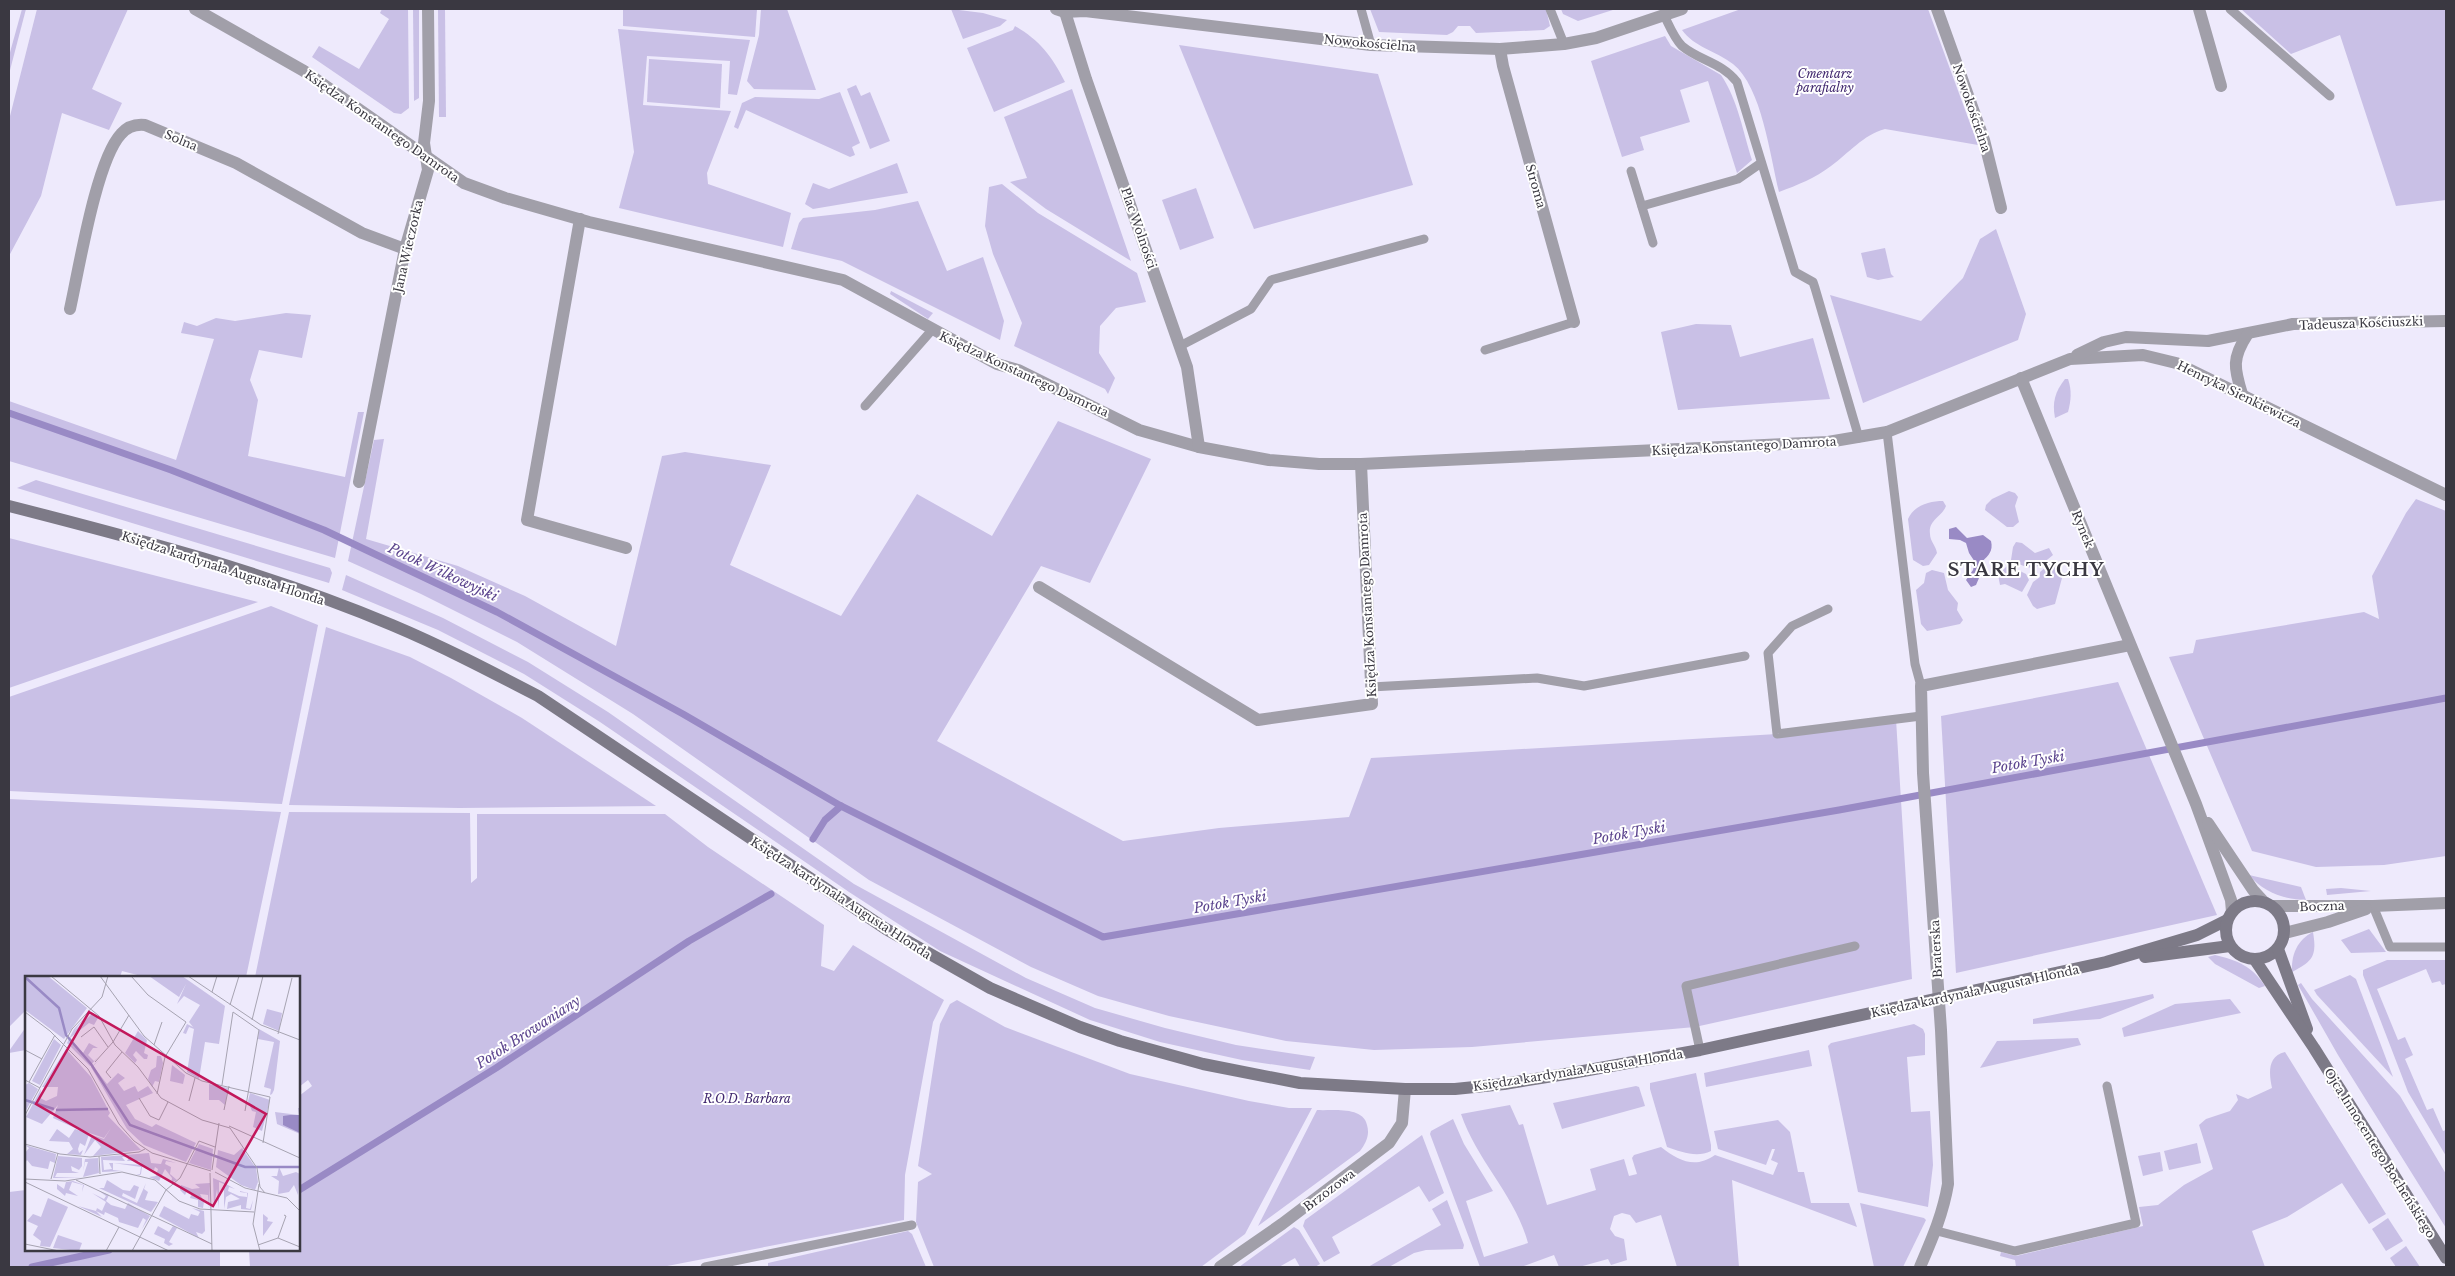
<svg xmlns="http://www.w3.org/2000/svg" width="2455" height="1276" font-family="'Libre Baskerville',serif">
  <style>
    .green { fill: #c9c0e6 }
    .water { fill: #998ac5 }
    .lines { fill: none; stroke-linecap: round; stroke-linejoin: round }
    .stream { stroke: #998ac5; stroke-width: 7 }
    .lane { stroke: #a19fa9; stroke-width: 9 }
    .street { stroke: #a19fa9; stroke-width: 12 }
    .secondary { stroke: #7d7a87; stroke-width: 12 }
    .labels { text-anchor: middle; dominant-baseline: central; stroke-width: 4; stroke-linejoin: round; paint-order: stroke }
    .street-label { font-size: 12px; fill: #3a3841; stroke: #fff }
    .park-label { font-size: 12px; font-style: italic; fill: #40276e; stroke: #fff }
    .water-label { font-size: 14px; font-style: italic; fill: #5c458e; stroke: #fff }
    .district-label { font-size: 18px; font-weight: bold; letter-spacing: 1px; fill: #3a3841; stroke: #fff }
    .inset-river { fill: none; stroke: #998ac5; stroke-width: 2.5 }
    .inset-road { fill: none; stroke: #a6a3b1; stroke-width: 1 }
    .view { fill: #c2185b; fill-opacity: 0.15; stroke: #c2185b; stroke-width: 2.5 }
    .inset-edge { fill: none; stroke: #3a3841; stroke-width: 2.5 }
  </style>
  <rect width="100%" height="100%" fill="#eeeafc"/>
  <g class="green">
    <polygon points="22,9 26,9 9,74 9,56"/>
    <polygon points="37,9 128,9 92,89 122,103 109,130 62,113 41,196 9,256 9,120"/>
    <polygon points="382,9 408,9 409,108 401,114 394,113 312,57 319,46 359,69 389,19 380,13"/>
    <polygon points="413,9 419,9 419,98 414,101"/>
    <polygon points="438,9 445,9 446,117 439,117"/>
    <polygon points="623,9 757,9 755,37 623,26"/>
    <polygon points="761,9 787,9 816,90 754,89 747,81 759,35"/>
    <polygon points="951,9 983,13 1007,20 1000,26 963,39"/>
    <polygon points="1370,9 1546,9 1550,26 1544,30 1476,33 1470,26 1458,26 1453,32 1447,35 1379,32"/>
    <polygon points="1561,9 1616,9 1578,21 1563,14"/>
    <path d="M1741 9H1928L1978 145 1885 129C1863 135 1849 153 1831 166 1815 178 1798 185 1779 192 1770 156 1762 87 1733 64 1716 51 1694 47 1682 30Z"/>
    <polygon points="2241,9 2446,9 2446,200 2396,206 2340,35 2291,54"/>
    <path d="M1015 26C1039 40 1052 56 1065 82L994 112 967 48 1013 30Z"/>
    <polygon points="618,29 750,40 737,95 728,94 730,61 647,56 643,105 731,111 707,173 708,184 791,213 783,247 619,208 634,152"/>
    <path d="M1665 36 1671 46 1721 75C1738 100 1743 132 1752 160L1737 173 1708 81 1680 90 1690 122 1640 137 1644 150 1622 157 1591 61Z"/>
    <polygon points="1179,45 1378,74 1413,185 1254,229"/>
    <polygon points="649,59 722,64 720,108 647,102"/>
    <polygon points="856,85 861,96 870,92 890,141 870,149 847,89"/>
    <polygon points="1072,89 1131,261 1046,209 1010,182 1027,178 1004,117"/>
    <polygon points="840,92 860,143 852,147 855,155 850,157 746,110 738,129 734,127 742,103 755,97 819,99"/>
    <polygon points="897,163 908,193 813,209 805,204 813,183 829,189"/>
    <polygon points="1002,184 1038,213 1137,273 1146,302 1116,308 1100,326 1099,353 1115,378 1108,394 1105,389 1014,346 1022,323 993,254 985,226 989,187"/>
    <polygon points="1196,188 1214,238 1180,250 1162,200"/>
    <polygon points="918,201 947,271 983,257 1004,321 1000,340 842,261 791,249 799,223 803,218 875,210"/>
    <polygon points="1996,229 2026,314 2018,340 1863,403 1830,295 1921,321 1963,278 1980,239"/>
    <polygon points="1885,248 1891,274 1894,277 1878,280 1867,277 1861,253"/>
    <polygon points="891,291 933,313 928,319 890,294"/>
    <polygon points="286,313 311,315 302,358 259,350 250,380 258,400 248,456 345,477 358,412 364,412 335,558 9,461 9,401 176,460 214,339 181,333 184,322 197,326 216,318 235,321"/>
    <polygon points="1696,324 1731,325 1740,357 1813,338 1830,399 1678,410 1661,332"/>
    <path d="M2065 379H2068C2072 390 2071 401 2068 412L2055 418C2052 402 2055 392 2065 379Z"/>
    <polygon points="1058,421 1151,459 1090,583 1041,566 937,741 1123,841 1219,828 1349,817 1371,758 1777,734 1896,719 1912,979 1695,1027 1472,1047 1374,1050 1286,1041 1169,1016 1098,996 1031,967 869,880 633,714 517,642 421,594 348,561 374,440 384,439 366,539 458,566 525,596 616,646 662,456 685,452 771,465 730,565 841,616 917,494 992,536"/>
    <polygon points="36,480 330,568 332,573 329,583 17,488"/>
    <polygon points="2009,491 2015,493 2018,497 2015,506 2019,522 2013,527 2007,527 1985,510 1986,505 1992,499"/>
    <polygon points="2416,499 2446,511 2446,856 2384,865 2316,867 2252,851 2169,657 2193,653 2196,640 2364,612 2379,619 2372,576 2406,513"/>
    <path d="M1943 501 1946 506C1942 517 1928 520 1930 534 1930 541 1936 546 1937 553L1929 565 1923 566 1913 560 1908 519C1914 505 1930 501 1943 501Z"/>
    <polygon points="9,538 258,602 9,688"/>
    <path d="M2016 542 2022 543 2035 553 2049 548 2053 555C2034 571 2033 571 2011 560L2013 547Z"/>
    <polygon points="2054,560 2062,578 2055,604 2037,609 2033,606 2027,595 2033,582 2040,577 2040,572"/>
    <polygon points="2008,565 2026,574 2029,580 2022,592 2005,584 2000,585 1998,575"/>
    <polygon points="1932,570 1944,573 1948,590 1958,603 1957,610 1963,620 1960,624 1927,631 1921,624 1916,590 1924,583 1926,573"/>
    <polygon points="346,575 443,618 528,662 608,712 854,884 1026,978 1095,1008 1165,1028 1236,1045 1315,1057 1310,1070 1242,1060 1160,1042 1090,1020 940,951 849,892 600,722 524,674 438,630 342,590"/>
    <polygon points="271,606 318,625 282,804 9,791 9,697"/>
    <polygon points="326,627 410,657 451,678 522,718 656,806 459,808 289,805"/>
    <polygon points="2118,682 2217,915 1956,973 1941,716"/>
    <polygon points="9,799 281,812 246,977 145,977 122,971 120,977 26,977 26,1010 9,1027"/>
    <polygon points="289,812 470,813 471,883 477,878 477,814 665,814 708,847 824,925 821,966 834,971 853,945 944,1000 933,1022 905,1175 904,1220 662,1267 250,1267 249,1250 299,1250 299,1096 312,1086 308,1080 299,1087 299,977 255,977"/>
    <path d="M2249 875 2301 887 2306 900C2285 900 2263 892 2249 875Z"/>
    <polygon points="2341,888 2371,891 2327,895 2326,889"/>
    <polygon points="2369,929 2386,952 2351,953 2341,940"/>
    <path d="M2313 932C2317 956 2313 961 2292 972 2291 955 2297 940 2313 932Z"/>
    <path d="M2215 955C2237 960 2252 966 2265 986L2259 988 2215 964 2208 957Z"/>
    <polygon points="2387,960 2446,960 2446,984 2442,985 2440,981 2432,983 2426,969 2377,989 2398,1040 2405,1037 2413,1055 2405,1059 2427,1110 2433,1108 2443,1131 2446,1130 2446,1156 2408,1092 2363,975 2363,970"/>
    <polygon points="2350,975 2356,979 2393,1077 2317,995 2314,990"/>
    <polygon points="2301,983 2312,999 2400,1096 2446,1174 2446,1228 2338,1055 2298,985"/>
    <polygon points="2153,994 2154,998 2100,1019 2033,1024 2033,1019"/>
    <polygon points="2230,999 2241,1013 2124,1037 2122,1028 2175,1004"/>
    <polygon points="957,1000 1005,1027 1130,1074 1249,1101 1289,1108 1312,1108 1245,1234 1201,1267 934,1267 916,1222 918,1182 932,1174 918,1166 940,1024 950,1004"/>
    <polygon points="1914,1024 1923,1029 1925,1034 1925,1055 1907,1057 1911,1112 1930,1111 1933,1165 1928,1207 1858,1192 1828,1046 1831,1043"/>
    <polygon points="26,1027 26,1050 9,1053 9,1051"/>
    <polygon points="2078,1038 2081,1045 1980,1068 1997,1041"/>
    <polygon points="1809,1050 1812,1066 1706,1087 1704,1073"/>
    <path d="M2285 1052 2386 1214 2369 1224 2342 1183 2287 1217 2252 1231 2265 1267H2016L2015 1260 2000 1256 2001 1252 2016 1256 2143 1226 2139 1207 2158 1205 2184 1185 2213 1169 2199 1125 2206 1119 2230 1111 2238 1100 2236 1094 2248 1099 2272 1088C2269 1074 2267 1056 2285 1052Z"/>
    <path d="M1696 1073 1711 1145V1151C1697 1158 1681 1152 1667 1147L1650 1089V1083Z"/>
    <polygon points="1636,1086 1639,1087 1645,1106 1562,1129 1553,1103"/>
    <path d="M1510 1105 1519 1125 1523 1124 1547 1205 1596 1190 1590 1169 1624 1159 1629 1176 1637 1174 1632 1158 1634 1155 1661 1147C1679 1161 1695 1169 1715 1155L1773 1175 1778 1163 1771 1160 1775 1149H1772L1766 1165 1718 1149 1714 1131 1778 1120 1790 1132 1798 1172H1804L1811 1203H1849L1857 1227 1732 1180 1739 1267H1677L1661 1215 1636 1223 1630 1215 1622 1213 1614 1216 1610 1229 1615 1236 1624 1239 1627 1260 1611 1265 1608 1259 1579 1267H1559L1554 1255 1521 1267H1480L1430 1134 1431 1131 1453 1119 1464 1144 1493 1191 1466 1201 1484 1257 1528 1243C1515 1195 1477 1161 1461 1114Z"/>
    <path d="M1317 1110C1332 1111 1363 1106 1367 1125 1370 1135 1366 1143 1360 1151L1258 1226Z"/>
    <polygon points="1422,1135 1444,1193 1429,1202 1419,1186 1332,1237 1340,1253 1324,1262 1303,1226 1305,1220"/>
    <polygon points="2197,1143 2201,1163 2169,1170 2164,1151"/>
    <polygon points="2160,1152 2163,1171 2143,1176 2138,1156"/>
    <polygon points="26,1190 26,1250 220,1250 220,1267 9,1267 9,1192"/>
    <polygon points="1447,1200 1464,1245 1463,1249 1426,1250 1414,1253 1389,1267 1368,1267 1441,1225 1432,1209"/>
    <polygon points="1860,1203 1924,1218 1926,1220 1903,1267 1874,1267"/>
    <polygon points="2388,1218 2403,1241 2386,1251 2372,1229"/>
    <polygon points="1294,1227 1299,1230 1320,1264 1315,1267 1300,1267 1295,1258 1279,1267 1239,1267"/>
    <polygon points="908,1231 912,1234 926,1267 768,1267 768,1263"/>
    <polygon points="2406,1246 2420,1267 2396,1267 2390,1258"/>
  </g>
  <path class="water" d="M1956 527 1967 538 1983 535 1991 541C1996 561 1969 561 1979 578L1976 585 1971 587 1966 580 1973 570 1975 562 1969 553 1966 543 1960 540 1949 539V529Z"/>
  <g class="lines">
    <g class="stream">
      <polyline points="9,413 171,470 324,530 497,612 683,714 841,806 1103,937 1839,810 2446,698"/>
      <polyline points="813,839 825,820 841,806"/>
      <polyline points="299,1190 496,1068 689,941 771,894"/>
      <polyline points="32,1267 109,1250"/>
    </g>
    <g class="lane">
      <polyline points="1361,9 1371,45"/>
      <polyline points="1550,9 1564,44"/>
      <polyline points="2230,9 2330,96"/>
      <path d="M1664 15C1669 25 1674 38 1682 46 1700 61 1721 62 1737 82L1795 272 1813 282 1815 288 1859 438"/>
      <polyline points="1631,171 1653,243"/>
      <polyline points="1642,206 1738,179 1761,163"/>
      <polyline points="1180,346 1251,309 1271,280 1424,239"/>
      <polyline points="1485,350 1574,322"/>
      <polyline points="865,406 932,330"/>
      <polyline points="1887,432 1915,664 1921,686"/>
      <polyline points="1828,609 1792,626 1768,653 1777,734 1921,716"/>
      <polyline points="1371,687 1537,678 1584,686 1745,656"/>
      <polyline points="2373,906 2390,947 2446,947"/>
      <polyline points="1700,1050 1686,986 1855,946"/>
      <polyline points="1937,1231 2015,1251 2136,1223 2107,1086"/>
      <polyline points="705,1267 912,1225"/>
    </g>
    <g class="street">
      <polyline points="195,9 304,71 464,183 505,198 589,222 843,280 997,364 1018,370 1139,430 1199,447 1269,460 1319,464 1361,464 1828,442 1887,432 2070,359 2143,355 2176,363 2446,495"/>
      <polyline points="1056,9 1065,12 1085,11 1371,45 1500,49 1564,44 1596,38 1682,9"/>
      <polyline points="1937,9 1984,140 2001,208"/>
      <polyline points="2199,9 2221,86"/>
      <polyline points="1065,12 1086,79 1187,367 1199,447"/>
      <polyline points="1500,49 1503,66 1574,322"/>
      <polyline points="580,219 527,520 626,548"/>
      <path d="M70 309C79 269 96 161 121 134 128 126 136 124 145 125L236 163 362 233 405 249"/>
      <polyline points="2077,355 2104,342 2126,337 2208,341 2293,324 2446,321"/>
      <polyline points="2021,378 2196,804 2231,900 2232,912"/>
      <path d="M2242 394C2234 368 2232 358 2247 335"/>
      <polyline points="359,482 405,249 428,170 424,143 429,101 428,9"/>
      <polyline points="1039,587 1258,720 1372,704 1361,464"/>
      <polyline points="2208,823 2253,890 2264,902"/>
      <polyline points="2272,906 2373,906 2446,903"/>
      <polyline points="2285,933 2328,922 2366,909"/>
      <polyline points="1220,1267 1282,1224 1389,1143 1402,1123 1405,1089"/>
      <path d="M1920 1267C1932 1239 1943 1214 1948 1184L1941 1030 1923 773 1921 686 2130 645"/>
    </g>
    <g class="secondary">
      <path d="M9 506C138 539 269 573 392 625 442 646 490 671 538 696L886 929 990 988 1080 1027 1120 1041 1203 1064 1300 1083 1405 1089H1455L1504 1084 1572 1073 1700 1050 2106 962 2197 935 2227 920"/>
      <circle cx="2255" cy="930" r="29"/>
      <polyline points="2278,949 2307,1029"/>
      <polyline points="2145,957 2230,946"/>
      <polyline points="2255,960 2314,1048 2446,1258"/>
    </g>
  </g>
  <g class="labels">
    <g class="street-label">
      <text transform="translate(1370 43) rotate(5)">Nowokościelna</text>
      <text transform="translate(1972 108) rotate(71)">Nowokościelna</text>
      <text transform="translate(382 126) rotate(35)">Księdza Konstantego Damrota</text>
      <text transform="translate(181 140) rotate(23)">Solna</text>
      <text transform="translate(1536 186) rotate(74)">Stroma</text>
      <text transform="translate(1139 228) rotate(71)">Plac Wolności</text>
      <text transform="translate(408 246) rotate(-77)">Jana Wieczorka</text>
      <text transform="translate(2361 323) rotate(-2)">Tadeusza Kościuszki</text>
      <text transform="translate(1024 374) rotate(25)">Księdza Konstantego Damrota</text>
      <text transform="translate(2239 394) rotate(26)">Henryka Sienkiewicza</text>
      <text transform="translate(1744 446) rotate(-3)">Księdza Konstantego Damrota</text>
      <text transform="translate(2083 529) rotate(68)">Rynek</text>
      <text transform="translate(223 568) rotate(18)">Księdza kardynała Augusta Hlonda</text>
      <text transform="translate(1367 605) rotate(-93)">Księdza Konstantego Damrota</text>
      <text transform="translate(841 898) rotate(33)">Księdza kardynała Augusta Hlonda</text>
      <text transform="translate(2322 906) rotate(-2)">Boczna</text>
      <text transform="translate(1936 949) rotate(-93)">Braterska</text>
      <text transform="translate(1975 991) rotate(-12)">Księdza kardynała Augusta Hlonda</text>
      <text transform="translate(1578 1070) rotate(-9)">Księdza kardynała Augusta Hlonda</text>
      <text transform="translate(2380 1153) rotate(58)">Ojca Innocentego Bocheńskiego</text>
      <text transform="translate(1329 1190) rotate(-37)">Brzozowa</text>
    </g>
    <g class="park-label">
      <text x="1825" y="73">Cmentarz<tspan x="1825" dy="14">parafialny</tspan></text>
      <text x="747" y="1098">R.O.D. Barbara</text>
    </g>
    <g class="water-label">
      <text transform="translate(443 572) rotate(25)">Potok Wilkowyjski</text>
      <text transform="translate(2028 762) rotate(-10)">Potok Tyski</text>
      <text transform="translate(1629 833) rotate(-10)">Potok Tyski</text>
      <text transform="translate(1230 902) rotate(-10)">Potok Tyski</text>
      <text transform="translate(528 1032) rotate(-33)">Potok Browaniany</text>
    </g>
    <g class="district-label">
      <text x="2026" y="570">STARE TYCHY</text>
    </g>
  </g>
  <g transform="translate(25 976)">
    <rect width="275" height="275" fill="#eeeafc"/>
    <path d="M0 0H23L62 32 39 63 0 34ZM124 0H157L200 30 194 68 180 66 174 103 162 96 169 53 164 51 161 58 158 57 162 48 168 51 164 46 175 29 159 20 152 28 161 8 154 21ZM242 33 257 37 254 55 238 48ZM64 37 49 55 68 37 73 42 69 49 64 47 45 62 58 77 64 67 73 72H68L63 79 69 85 73 81 65 90 42 67 49 53ZM234 53 255 65 249 114 247 118 245 119 246 113 239 111 249 66 233 63ZM113 55 122 64 119 77 123 79 122 83H119L111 75 108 79 112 84 110 87 100 77ZM29 63 36 69 15 109 7 105ZM41 73 66 101 85 137 83 140 116 174 68 180 76 171 70 164 59 179 67 159 79 163 86 152 79 162 50 152 28 142 33 129 17 148 1 141 16 113 15 122 21 125 32 120 33 111H17ZM132 80H136L138 87 134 106 130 105 127 111 123 103 126 94 131 91ZM74 84 68 90 82 108 93 97 100 102 93 107 99 115 110 110 113 116 123 110 128 117 101 129 110 143 127 151 131 148 171 167 161 186 119 169 102 153 66 91ZM147 89 160 99 158 108 145 105ZM4 107 13 113 0 136V109ZM184 108 203 112 200 129 194 124H184ZM225 117 245 124 237 155 228 151 231 136 227 135 223 125ZM273 132H275V158L252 148 250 136 274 139ZM32 153 44 162 50 153 64 158 60 170 55 167 53 173 54 177 58 174 56 179 42 178 48 173 44 166 24 165ZM174 168 188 173 186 194 164 187ZM0 169 31 178 30 187 25 185 23 193 7 190 2 184 0 187V177L4 172ZM217 172 231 192 233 206 230 214 216 209 191 191 193 174 209 179ZM124 177 126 187 136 188 138 183 151 187 141 185 140 188 146 191 145 198 152 204 146 207 147 202 140 193 134 205 124 201 131 200 133 193 130 191 129 194 117 190 116 198 115 199 111 198H115L116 191 88 187 118 189 114 185H102L105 180 97 181 100 185 78 184 79 194 87 193 84 187H88V194L97 195 77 196 76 181ZM33 180 57 182V190L54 194 46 190 47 195 54 197H32L30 201 57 202H28ZM73 182 74 197 58 201 63 186H60L58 196 60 183ZM254 191 258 200 271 196 275 198 273 219 269 209 264 216 253 218 254 205 246 200H252ZM188 202 200 207V213L201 208 210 213 204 211 203 215 214 220 222 221V217L215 216V215L223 217 221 232 225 233 228 224 226 234 216 233V229L202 233 203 226 215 223 206 218 201 221 199 233V208L194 206V233L192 213 189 231ZM82 204 98 214 105 215 109 209 114 211 110 223 98 217 97 220 112 227 121 207 119 213 123 216 120 224 133 226 126 236 74 212H79ZM48 205 59 209 57 216 58 209 47 206 44 214 53 220 41 217 40 220 32 213V208L39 213 41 206ZM185 207 184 233 183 219 175 218 179 226 178 232 173 231V224L165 222 167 217 162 215 160 219 155 214 156 209 167 213 175 212 170 208ZM74 215 84 219 81 225 86 229 100 233 103 227 125 240 117 253 121 244 118 242 113 252 94 246 93 242 80 236 79 239 71 235 77 241 53 230 71 235 72 232 62 226 77 235 81 226 67 217 79 223 81 220ZM23 222 43 231 25 271 15 270 16 265 8 259 13 250 2 245 8 238 16 241ZM139 230 164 243 166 238 173 240 175 236 167 232 179 235 180 255 177 258 171 256 174 262 134 240ZM238 238 243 242 242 245 248 246 238 260ZM133 250 144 256 148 250 152 252 144 266 148 268 144 270 139 267 140 263 129 258ZM33 259 57 267 54 275 28 272Z" fill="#c9c0e6"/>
    <path d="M265 139H275V157L258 149V140Z" fill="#998ac5"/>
    <path class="inset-river" d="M0 1 34 32 41 59 66 88 105 149 220 191H275M0 124 29 133M31 134 83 133"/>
    <path class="inset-road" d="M26 0 74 40 90 69 113 91 136 122 177 144 205 152 232 192 235 211 240 217M75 0 119 60 161 97 177 105 245 121 238 167M106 0 123 19 161 46 140 81 132 118M163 0 236 49 275 64M187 16 192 0M205 29 214 0M0 36 25 55 63 93 94 148 109 165 127 177 186 195M227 44 238 0M253 58 267 2M56 61 69 51 83 71M129 69 137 46M0 74 17 83M70 86 88 66 104 39M86 102 81 96 97 76M0 104 15 112M4 106 30 59M197 109 208 36 234 54 220 135M114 122 125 140 134 144 143 126M164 125 170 102M199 134 204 110M0 139 47 53 77 21 83 0M204 150 275 182M0 168 35 178 65 181 114 176 120 173M74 180 75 198M187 194 194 147M190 196 220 212 262 222 275 235M185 197 187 275M0 203 40 205 97 196 130 204 154 225 175 233 229 236M26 203 33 177M51 204 187 268M0 206 144 275M234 208 228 248 235 275M253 262 275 271M0 268 34 275M233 269 253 262 261 240 259 239M81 275 94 251M107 275 141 214 155 202 174 165 190 171"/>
    <path class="view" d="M64 36 241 138 188 230 11 128Z"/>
    <rect width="275" height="275" class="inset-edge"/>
  </g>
  <rect width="2455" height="1276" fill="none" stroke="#3a3841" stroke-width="20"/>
</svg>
